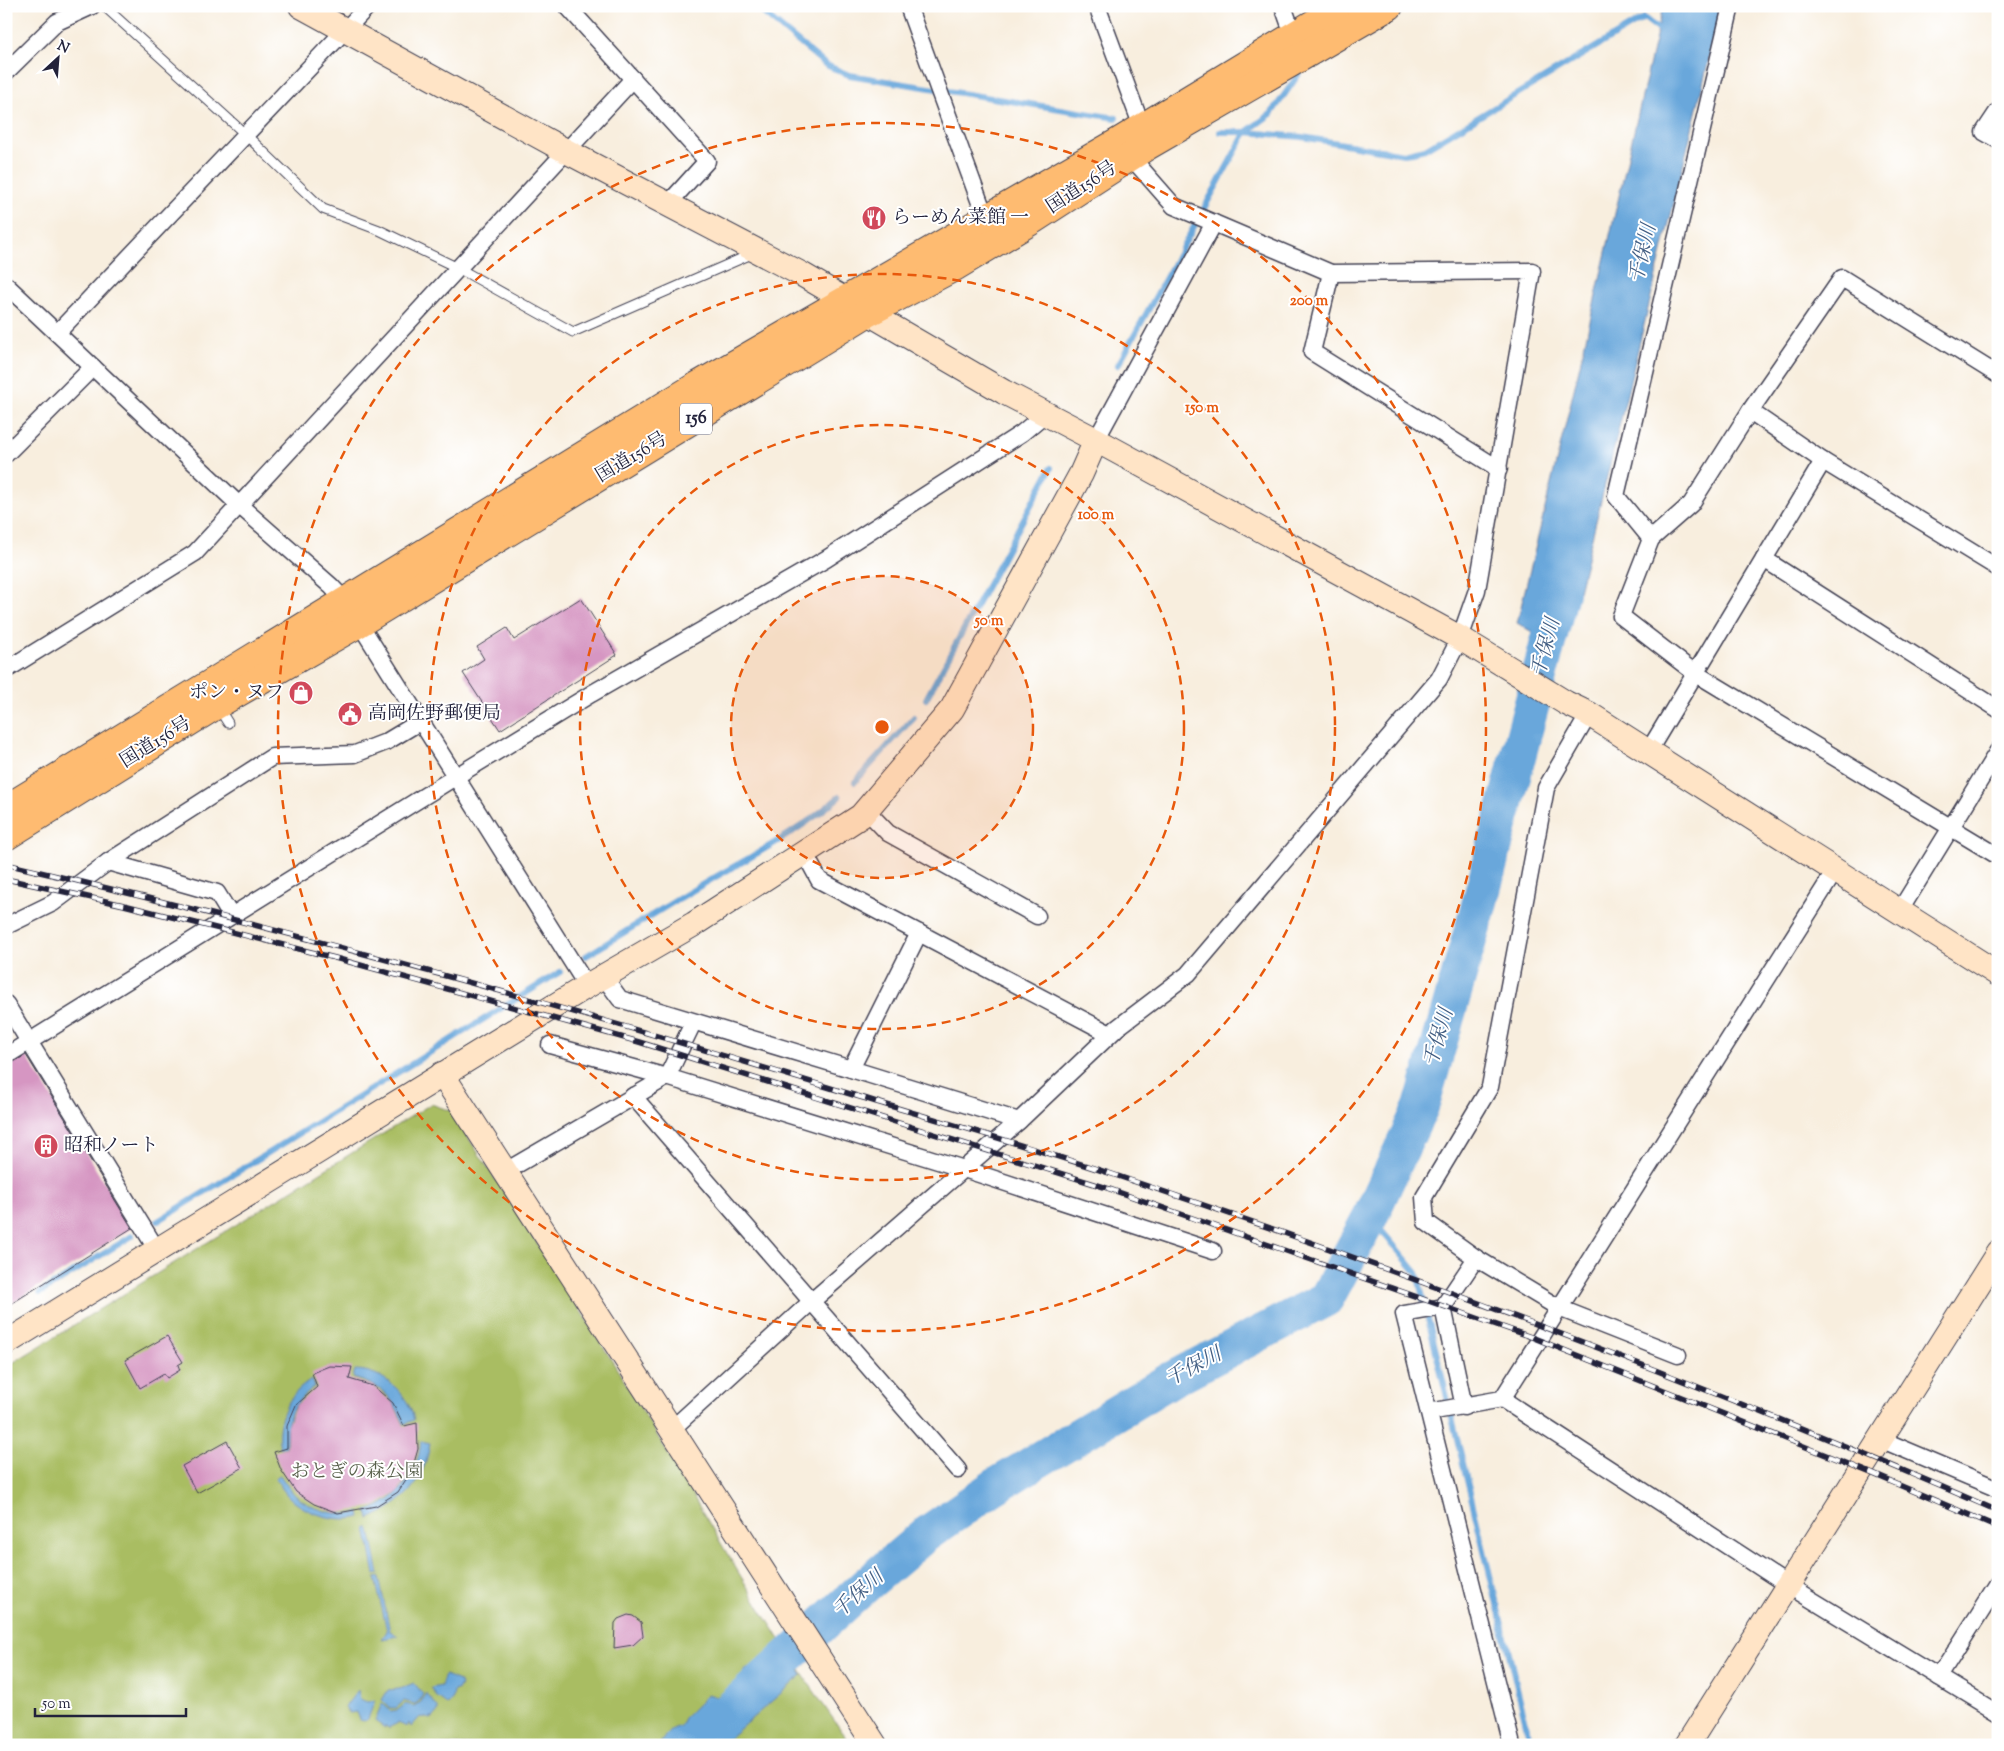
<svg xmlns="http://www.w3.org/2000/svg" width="2004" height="1751" font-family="'Sorts Mill Goudy','Noto Serif JP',serif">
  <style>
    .green { fill: #a9bd62; stroke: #66704e }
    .water { fill: #69a7db; stroke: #46648b }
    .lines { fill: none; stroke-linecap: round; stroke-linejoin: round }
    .stream { stroke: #69a7db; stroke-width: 6 }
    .river { stroke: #69a7db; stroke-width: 36 }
    .building { fill: #d696c2 }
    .lane-casing { stroke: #424153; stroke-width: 11 }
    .street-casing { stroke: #424153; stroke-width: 19 }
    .secondary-casing { stroke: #424153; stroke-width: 26 }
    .highway-casing { stroke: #424153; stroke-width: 30 }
    .lane { stroke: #fff; stroke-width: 9 }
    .street { stroke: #fff; stroke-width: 16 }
    .secondary { stroke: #ffe4c6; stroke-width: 24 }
    .highway { stroke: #febb71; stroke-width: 28 }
    .rail-casing { stroke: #22223b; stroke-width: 5.5 }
    .rail { stroke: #fff; stroke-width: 4; stroke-dasharray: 11; stroke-linecap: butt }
    .ring { fill: none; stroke: #e8590c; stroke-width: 2.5; stroke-dasharray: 9 6 }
    .labels { text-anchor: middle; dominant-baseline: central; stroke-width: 4; stroke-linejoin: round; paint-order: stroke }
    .shield { fill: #fff; stroke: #646476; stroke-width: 1 }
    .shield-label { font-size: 18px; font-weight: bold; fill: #22223b }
    .street-label { font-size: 19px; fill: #22223b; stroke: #fff }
    .poi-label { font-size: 19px; fill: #22223b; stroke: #fff; text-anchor: start }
    .park-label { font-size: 19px; fill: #58604b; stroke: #fff }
    .water-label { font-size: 20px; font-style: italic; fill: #425e83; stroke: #fff }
    .centre { fill: #e8590c; stroke: #fff; stroke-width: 2.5 }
    .ring-label { font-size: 15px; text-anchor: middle; font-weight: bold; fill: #e8590c; stroke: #fff; stroke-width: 4; stroke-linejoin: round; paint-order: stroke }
  </style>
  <rect width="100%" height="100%" fill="#fff"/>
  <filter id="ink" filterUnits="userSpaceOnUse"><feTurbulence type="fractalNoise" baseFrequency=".02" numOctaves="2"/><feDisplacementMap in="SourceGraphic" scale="10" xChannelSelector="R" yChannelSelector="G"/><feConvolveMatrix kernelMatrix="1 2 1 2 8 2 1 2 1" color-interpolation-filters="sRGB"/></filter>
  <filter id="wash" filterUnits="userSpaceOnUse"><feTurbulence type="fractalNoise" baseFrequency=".0096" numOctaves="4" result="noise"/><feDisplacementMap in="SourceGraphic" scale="20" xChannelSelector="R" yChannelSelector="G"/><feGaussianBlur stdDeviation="1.12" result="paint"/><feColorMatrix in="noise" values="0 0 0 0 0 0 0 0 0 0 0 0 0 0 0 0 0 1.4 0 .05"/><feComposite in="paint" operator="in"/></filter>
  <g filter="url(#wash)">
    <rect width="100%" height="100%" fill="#f8eede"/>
    <path class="green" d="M431 1104 451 1111C513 1207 577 1302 636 1400 706 1516 771 1635 852 1745H6V1367Z"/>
    <g class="water">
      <polygon points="1663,6 1722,6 1579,591 1561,649 1517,623 1579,369"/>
      <path d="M355 1370C383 1370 409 1394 414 1420L404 1424C391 1395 384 1387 353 1378Z"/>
      <path d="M312 1380 315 1386C291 1405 286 1417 286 1447L280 1448C274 1422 289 1392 312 1380Z"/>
      <path d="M421 1441 430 1443C425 1481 404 1504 369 1519L367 1511C398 1501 418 1474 421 1441Z"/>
      <path d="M280 1475C284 1481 289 1488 294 1494 308 1509 340 1518 360 1512L361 1517C338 1523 310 1515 292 1500 285 1494 280 1485 275 1478Z"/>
      <polygon points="366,1528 369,1528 370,1530 379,1574 375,1575"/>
      <polygon points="379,1577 390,1631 398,1636 382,1639 387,1631 375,1578"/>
      <path d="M781 1643 802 1675 721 1745H659C665 1736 669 1729 680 1726L684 1718 708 1694 717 1697C729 1689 740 1680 747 1668L757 1667 760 1658Z"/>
      <polygon points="445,1675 459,1681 461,1685 459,1689 454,1691 453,1699 448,1705 436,1696 431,1688 441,1686"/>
      <polygon points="414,1683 423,1694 420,1700 415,1704 404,1701 396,1708 390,1708 382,1700 388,1690 399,1689"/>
      <polygon points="358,1690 360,1699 367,1702 375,1700 368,1719 364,1721 360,1720 357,1712 349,1713 349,1710 347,1711 345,1707"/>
      <polygon points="426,1693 438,1708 438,1712 433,1718 431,1716 432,1719 420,1717 411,1727 409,1723 407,1727 398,1723 388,1728 385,1725 385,1728 375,1721 382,1703 391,1711 398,1710 405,1704 414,1706 421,1702"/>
    </g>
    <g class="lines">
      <g class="stream">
        <polyline points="755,6 826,65 849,75 1116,118"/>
        <polyline points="1220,132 1246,132 1302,137 1404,154 1425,149 1644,18 1663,33"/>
        <polyline points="1118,365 1246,132 1271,114 1303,68"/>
        <polyline points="926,699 1051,468"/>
        <polyline points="855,782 914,717"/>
        <path d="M586 956C635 926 684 894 735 866 772 845 807 825 839 797"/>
        <polyline points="1370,1217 1417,1273 1531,1745"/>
        <polyline points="158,1221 560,972"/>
        <polyline points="40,1293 132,1236"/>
      </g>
      <polyline class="river" points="691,1745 867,1584 925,1535 994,1487 1172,1379 1326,1299 1370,1217 1421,1107 1478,909 1561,593"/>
    </g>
    <g id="blocks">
      <g class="building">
        <polygon points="581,598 617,655 500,730 463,673 484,659 477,647 507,628 514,640"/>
        <polygon points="26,1055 132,1228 6,1307 6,1066"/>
        <polygon points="167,1336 183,1362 178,1365 180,1370 167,1378 164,1374 140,1388 125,1360"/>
        <polygon points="329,1366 352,1367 349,1379 373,1386 393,1403 404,1426 417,1423 418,1449 412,1470 398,1492 376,1506 338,1513 314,1504 296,1492 281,1470 274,1452 287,1448 287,1426 296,1405 317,1387 312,1373"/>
        <polygon points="227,1441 242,1468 197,1493 182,1466"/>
        <polygon points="628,1615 633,1616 641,1622 643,1636 633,1645 614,1648 615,1623 618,1619"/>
      </g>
    </g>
  </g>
  <g filter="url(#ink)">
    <use href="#blocks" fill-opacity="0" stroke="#424153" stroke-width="1"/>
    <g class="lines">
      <defs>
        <g id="lane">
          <polyline points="104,6 245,134 323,209 379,230 458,268 573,332 754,253"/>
          <polyline points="218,707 228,723"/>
        </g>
        <g id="street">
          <polyline points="567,6 707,161 668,204"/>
          <polyline points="908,6 986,219"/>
          <polyline points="1097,6 1142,127"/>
          <polyline points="1283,6 1294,37"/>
          <polyline points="6,72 57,22 92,6"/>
          <polyline points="1998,111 1984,132 1998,140"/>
          <polyline points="1331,273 1312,352 1499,469"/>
          <polyline points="6,285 239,505 331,586 346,602 587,986"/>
          <polyline points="57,333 368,6"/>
          <polyline points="1998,375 1842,278 1750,411 1691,504 1651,539 1621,616 1695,673 1998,856"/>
          <polyline points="1750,411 1823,461 1998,568"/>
          <polyline points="1096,440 1214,223"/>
          <polyline points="6,454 93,367"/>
          <polyline points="1651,539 1616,496 1731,6"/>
          <polyline points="1764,559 1998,709"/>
          <polyline points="6,670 195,553 633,79"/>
          <polyline points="1589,714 1546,788 1490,1087 1424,1197 1426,1222 1476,1258 1559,1308 1678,1355"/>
          <polyline points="1648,752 1823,461"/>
          <polyline points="866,810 888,833 1037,916"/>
          <polyline points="805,854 819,880 1110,1034"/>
          <polyline points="1899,912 1998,751"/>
          <polyline points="231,916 217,893 108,862 272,757 355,754 386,742 421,721"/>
          <polyline points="6,926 53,903 108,862"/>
          <polyline points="919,933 851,1069 1019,1121"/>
          <polyline points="604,977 620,999 851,1069"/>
          <polyline points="6,1004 157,1250"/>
          <polyline points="550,1045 667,1077 693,1023"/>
          <polyline points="6,1056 455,777 591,694 826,559 1022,433 1046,413"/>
          <polyline points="633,1096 958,1470"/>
          <polyline points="506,1171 667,1077 964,1169 1213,1251"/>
          <polyline points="1476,1258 1443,1307 1404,1314 1512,1745"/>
          <polyline points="1443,1307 1464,1407"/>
          <polyline points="1502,1399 1789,1586 1998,1713"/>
          <polyline points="1429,1412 1502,1399 1835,871"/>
          <polyline points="672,1429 812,1301 1019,1121 1117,1028 1188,974 1439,679 1460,638 1477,590 1532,271 1331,273 1174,206 1131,157"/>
          <polyline points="1880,1439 1998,1489"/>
          <polyline points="1939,1677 1998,1584"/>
        </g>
        <g id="secondary">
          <polyline points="301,6 566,151 803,275 1004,392 1096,440 1460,638 1566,703 1589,714 1998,974"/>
          <polyline points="442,1074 875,1745"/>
          <polyline points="6,1343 587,986 694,924 861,816 952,709 1081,474 1096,440"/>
          <polyline points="1687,1745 1998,1253"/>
        </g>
        <g id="highway">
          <polyline points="6,809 692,389 1117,143 1343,6"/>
          <polyline points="6,836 216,705 359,623 867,313 956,266 1034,219 1147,146 1389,6"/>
        </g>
      </defs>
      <use href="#lane" class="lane-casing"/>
      <use href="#street" class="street-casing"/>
      <use href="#secondary" class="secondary-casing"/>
      <use href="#highway" class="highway-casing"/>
      <use href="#lane" class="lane"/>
      <use href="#street" class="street"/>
      <use href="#secondary" class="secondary"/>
      <use href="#highway" class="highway"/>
      <defs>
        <g id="rail">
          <path d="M6 864C294 931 578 1010 860 1097 944 1122 1028 1146 1112 1174 1411 1274 1708 1385 1998 1511"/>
          <polyline points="6,879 124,905 335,958 639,1042 1104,1187 1534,1338 1866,1471 1998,1527"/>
        </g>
      </defs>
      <use href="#rail" class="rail-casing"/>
      <use href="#rail" class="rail"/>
    </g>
  </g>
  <circle cx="882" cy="727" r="151" fill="#e8590c" fill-opacity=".12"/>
  <g class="ring">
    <circle cx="882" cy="727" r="151"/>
    <circle cx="882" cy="727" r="302"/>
    <circle cx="882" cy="727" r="453"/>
    <circle cx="882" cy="727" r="604"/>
  </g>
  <defs>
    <symbol id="restaurant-disc" viewBox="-11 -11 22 22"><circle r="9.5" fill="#d1495b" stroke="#fff"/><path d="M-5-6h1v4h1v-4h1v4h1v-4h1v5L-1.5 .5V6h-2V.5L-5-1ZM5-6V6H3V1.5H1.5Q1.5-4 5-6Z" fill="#fff"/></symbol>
    <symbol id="shop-disc" viewBox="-11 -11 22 22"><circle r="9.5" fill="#d1495b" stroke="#fff"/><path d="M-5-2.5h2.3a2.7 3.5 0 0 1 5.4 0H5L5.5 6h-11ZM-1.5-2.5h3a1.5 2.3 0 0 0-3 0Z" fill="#fff"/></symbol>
    <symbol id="civic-disc" viewBox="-11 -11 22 22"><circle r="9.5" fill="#d1495b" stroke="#fff"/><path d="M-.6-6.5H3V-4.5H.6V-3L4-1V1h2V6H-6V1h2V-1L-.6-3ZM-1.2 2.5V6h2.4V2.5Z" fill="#fff"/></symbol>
    <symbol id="building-disc" viewBox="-11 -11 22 22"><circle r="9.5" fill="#d1495b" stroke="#fff"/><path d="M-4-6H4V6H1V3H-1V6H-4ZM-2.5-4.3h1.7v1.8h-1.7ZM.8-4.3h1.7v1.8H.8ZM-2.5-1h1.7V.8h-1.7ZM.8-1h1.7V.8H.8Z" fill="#fff"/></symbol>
  </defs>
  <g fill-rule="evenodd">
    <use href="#restaurant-disc" x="860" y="204" width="28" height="28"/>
    <use href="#shop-disc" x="287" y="679" width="28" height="28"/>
    <use href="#civic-disc" x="336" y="700" width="28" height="28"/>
    <use href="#building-disc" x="32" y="1132" width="28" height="28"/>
  </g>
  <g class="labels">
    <rect class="shield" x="680" y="403.5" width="32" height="31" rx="4"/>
    <g class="shield-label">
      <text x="696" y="419">156</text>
    </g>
    <g class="street-label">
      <text transform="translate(1082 188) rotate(-33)">国道156号</text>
      <text transform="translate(632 458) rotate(-31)">国道156号</text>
      <text transform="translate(156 743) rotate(-32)">国道156号</text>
    </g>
    <g class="poi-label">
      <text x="892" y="218">らーめん菜館 一</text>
      <text x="284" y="693" text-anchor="end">ポン・ヌフ</text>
      <text x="368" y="714">高岡佐野郵便局</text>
      <text x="64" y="1146">昭和ノート</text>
    </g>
    <g class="park-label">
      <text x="357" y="1472">おとぎの森公園</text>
    </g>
    <g class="water-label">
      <text transform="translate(1644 254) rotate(-77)">千保川</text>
      <text transform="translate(1547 648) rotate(-75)">千保川</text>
      <text transform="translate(1440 1038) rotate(-74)">千保川</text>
      <text transform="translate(1194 1368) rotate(-28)">千保川</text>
      <text transform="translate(859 1595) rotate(-42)">千保川</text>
    </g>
  </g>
  <circle cx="882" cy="727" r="8" class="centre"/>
  <g class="ring-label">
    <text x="1309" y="305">200 m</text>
    <text x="1202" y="412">150 m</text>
    <text x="1096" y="519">100 m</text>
    <text x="989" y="625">50 m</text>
  </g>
  <rect width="2004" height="1751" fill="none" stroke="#fff" stroke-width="25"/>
  <g transform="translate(58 58) rotate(26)" stroke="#ffffff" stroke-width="4" paint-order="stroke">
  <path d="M0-4L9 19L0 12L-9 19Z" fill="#22223b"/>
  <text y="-8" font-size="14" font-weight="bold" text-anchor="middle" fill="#22223b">N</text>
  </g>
  <path d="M35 1708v8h151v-8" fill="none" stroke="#22223b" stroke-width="2.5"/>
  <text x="42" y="1708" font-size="15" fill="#22223b" stroke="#ffffff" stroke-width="4" paint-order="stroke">50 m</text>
</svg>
